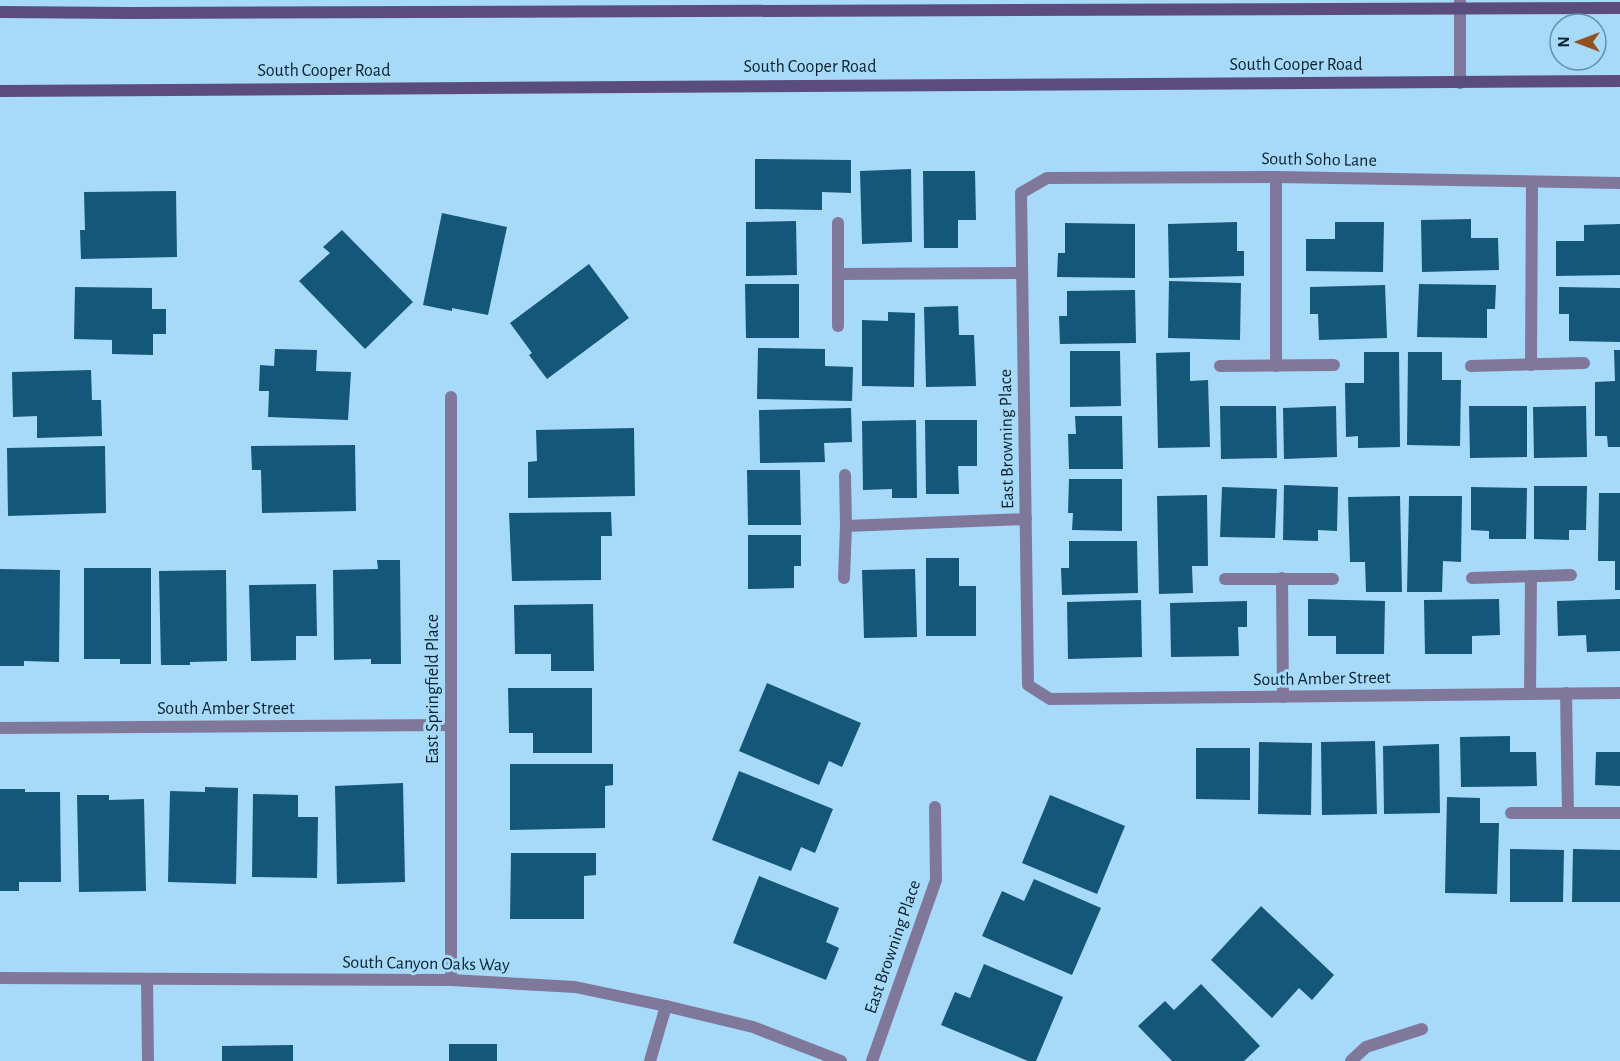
<svg xmlns="http://www.w3.org/2000/svg" width="1620" height="1061" font-family="'Alegreya Sans',sans-serif">
  <style>
    .building { fill: #145779 }
    .lines { fill: none; stroke-linecap: round; stroke-linejoin: round }
    .lane { stroke: #80789b; stroke-width: 12 }
    .street { stroke: #80789b; stroke-width: 12 }
    .secondary { stroke: #5a4d7e; stroke-width: 12 }
    .labels { text-anchor: middle; dominant-baseline: central; stroke-width: 6; stroke-linejoin: round; paint-order: stroke }
    .street-label { font-size: 18px; fill: #072230; stroke: #a7d9f8 }
  </style>
  <rect width="100%" height="100%" fill="#a7d9f8"/>
  <g class="building">
    <polygon points="755,159 851,160 851,193 822,192 822,210 755,209"/>
    <polygon points="911,169 912,242 862,244 860,171"/>
    <polygon points="923,171 975,171 976,220 958,220 958,248 924,248"/>
    <polygon points="176,191 177,257 81,259 80,230 85,230 84,192"/>
    <polygon points="442,213 507,227 488,315 452,308 452,311 423,305"/>
    <polygon points="1471,219 1471,238 1498,238 1499,270 1422,272 1421,220"/>
    <polygon points="796,221 797,275 746,276 746,222"/>
    <polygon points="1237,222 1237,251 1244,251 1244,276 1169,278 1168,224"/>
    <polygon points="1335,222 1384,222 1383,272 1306,271 1306,239 1335,239"/>
    <polygon points="1065,223 1135,224 1135,278 1057,277 1058,253 1065,253"/>
    <polygon points="1620,224 1620,275 1556,276 1556,241 1584,241 1584,225"/>
    <polygon points="342,230 413,302 365,349 299,281 330,253 323,247"/>
    <polygon points="589,264 629,318 547,379 529,355 532,353 510,323"/>
    <polygon points="1169,281 1241,283 1240,340 1168,338"/>
    <polygon points="745,284 799,284 799,338 746,338"/>
    <polygon points="1419,284 1496,285 1495,309 1487,309 1487,338 1417,337"/>
    <polygon points="1385,285 1387,338 1319,340 1318,314 1310,314 1310,287"/>
    <polygon points="75,287 152,288 152,309 166,309 166,334 153,334 153,355 112,354 112,340 74,339"/>
    <polygon points="1559,287 1620,288 1620,342 1569,341 1569,314 1559,314"/>
    <polygon points="1135,290 1136,343 1060,344 1059,316 1067,316 1067,291"/>
    <polygon points="958,306 959,335 974,335 976,386 926,387 924,307"/>
    <polygon points="888,312 915,313 914,387 862,386 862,320 888,321"/>
    <polygon points="758,348 825,349 825,366 853,367 852,401 757,399"/>
    <polygon points="275,349 317,350 316,371 351,372 348,420 268,417 269,391 259,391 260,365 274,366"/>
    <polygon points="1614,350 1620,350 1620,447 1608,447 1607,436 1595,436 1595,382 1615,381"/>
    <polygon points="1070,351 1120,351 1121,406 1070,407"/>
    <polygon points="1190,352 1190,381 1208,380 1210,447 1158,448 1156,353"/>
    <polygon points="1364,352 1399,352 1400,447 1358,448 1358,436 1346,437 1345,383 1364,383"/>
    <polygon points="1408,352 1442,352 1442,380 1461,380 1460,446 1407,445"/>
    <polygon points="91,370 92,400 101,400 102,436 37,438 37,416 13,417 12,372"/>
    <polygon points="1220,406 1276,406 1277,458 1221,459"/>
    <polygon points="1336,406 1337,457 1284,459 1283,408"/>
    <polygon points="1469,406 1527,406 1527,457 1470,458"/>
    <polygon points="1586,406 1587,457 1534,458 1533,407"/>
    <polygon points="851,408 852,442 824,443 825,462 760,463 759,410"/>
    <polygon points="1075,416 1122,416 1123,469 1069,469 1068,434 1076,434"/>
    <polygon points="916,420 917,498 892,498 892,489 863,490 862,421"/>
    <polygon points="925,420 977,420 977,466 958,466 959,494 926,494"/>
    <polygon points="634,428 635,496 528,498 528,462 537,461 536,430"/>
    <polygon points="355,445 356,511 262,513 261,470 252,470 251,446"/>
    <polygon points="105,446 106,513 8,516 7,448"/>
    <polygon points="747,470 800,470 801,525 748,525"/>
    <polygon points="1069,479 1122,479 1122,531 1072,530 1073,513 1068,513"/>
    <polygon points="1284,485 1338,487 1337,531 1318,530 1318,541 1283,540"/>
    <polygon points="1534,486 1587,486 1586,530 1569,530 1569,540 1534,539"/>
    <polygon points="1222,487 1277,489 1275,538 1220,537"/>
    <polygon points="1471,487 1527,488 1526,539 1489,539 1489,531 1471,530"/>
    <polygon points="1599,493 1620,493 1620,590 1615,590 1615,561 1598,561"/>
    <polygon points="1207,495 1208,566 1192,566 1193,593 1159,594 1157,496"/>
    <polygon points="1400,496 1402,592 1366,592 1365,562 1350,562 1348,497"/>
    <polygon points="1409,496 1462,496 1461,562 1443,561 1442,592 1407,592"/>
    <polygon points="611,512 612,536 601,536 601,580 512,581 509,513"/>
    <polygon points="748,535 801,535 801,566 794,566 794,588 748,589"/>
    <polygon points="1069,541 1137,541 1138,593 1062,595 1061,568 1069,568"/>
    <polygon points="926,558 959,558 959,586 976,586 976,636 926,636"/>
    <polygon points="377,560 400,560 401,664 371,664 371,659 334,660 333,570 378,569"/>
    <polygon points="84,568 151,568 151,664 120,664 120,659 84,659"/>
    <polygon points="0,569 60,570 59,662 24,661 24,666 0,666"/>
    <polygon points="915,569 917,637 864,638 862,570"/>
    <polygon points="226,570 227,661 190,662 190,665 161,665 159,571"/>
    <polygon points="316,584 317,636 296,636 296,660 251,661 249,585"/>
    <polygon points="1308,599 1385,601 1384,654 1336,654 1336,636 1308,636"/>
    <polygon points="1499,599 1500,635 1472,636 1472,654 1425,654 1424,600"/>
    <polygon points="1620,599 1620,651 1587,652 1586,635 1558,636 1557,601"/>
    <polygon points="1141,600 1142,657 1068,659 1067,602"/>
    <polygon points="1247,601 1247,627 1238,627 1239,656 1171,657 1170,603"/>
    <polygon points="593,604 594,671 551,671 551,654 515,654 514,605"/>
    <polygon points="767,683 861,723 842,767 829,761 819,785 739,751"/>
    <polygon points="508,688 592,688 592,753 533,753 533,733 509,733"/>
    <polygon points="1510,736 1510,752 1536,752 1537,786 1461,787 1460,737"/>
    <polygon points="1375,741 1377,814 1322,815 1321,742"/>
    <polygon points="1259,742 1312,743 1311,815 1258,814"/>
    <polygon points="1439,744 1440,813 1384,814 1383,746"/>
    <polygon points="1196,748 1250,748 1250,800 1196,799"/>
    <polygon points="1596,752 1620,752 1620,786 1595,785"/>
    <polygon points="510,764 613,764 613,785 605,786 605,828 510,830"/>
    <polygon points="739,771 833,809 815,853 801,847 791,871 712,840"/>
    <polygon points="403,783 405,882 337,884 335,786"/>
    <polygon points="205,787 238,788 236,884 168,882 170,791 205,792"/>
    <polygon points="0,789 25,789 25,792 60,792 61,882 19,882 19,891 0,891"/>
    <polygon points="253,794 298,795 298,817 318,817 317,878 252,877"/>
    <polygon points="77,795 109,795 109,800 144,799 146,891 79,892"/>
    <polygon points="1050,795 1125,826 1097,894 1022,863"/>
    <polygon points="1447,797 1480,798 1480,823 1499,823 1497,894 1445,893"/>
    <polygon points="1510,849 1564,850 1563,902 1510,902"/>
    <polygon points="1573,849 1620,850 1620,902 1572,902"/>
    <polygon points="511,853 596,853 596,875 584,876 584,919 510,919"/>
    <polygon points="759,876 839,908 826,942 839,948 826,980 733,943"/>
    <polygon points="1034,879 1101,908 1072,975 982,936 1002,891 1024,901"/>
    <polygon points="1261,906 1334,975 1312,1000 1299,988 1272,1018 1211,960"/>
    <polygon points="984,964 1063,997 1036,1061 1028,1061 941,1025 955,992 970,998"/>
    <polygon points="1201,984 1260,1046 1244,1061 1172,1061 1138,1026 1165,1001 1174,1010"/>
    <rect x="449" y="1044" width="48" height="17"/>
    <polygon points="293,1045 293,1061 222,1061 222,1046"/>
  </g>
  <g class="lines">
    <g class="lane">
      <polyline points="1276,177 1276,366"/>
      <polyline points="838,223 838,326"/>
      <polyline points="839,274 1022,273"/>
      <polyline points="1531,365 1532,182"/>
      <polyline points="1220,366 1334,365"/>
      <polyline points="1471,366 1584,363"/>
      <polyline points="846,526 1026,519"/>
      <polyline points="844,578 846,526 845,475"/>
      <polyline points="1282,578 1283,697"/>
      <polyline points="1472,578 1571,575"/>
      <polyline points="1225,579 1333,579"/>
      <polyline points="1566,693 1568,813"/>
      <polyline points="1530,694 1531,576"/>
      <polyline points="1511,813 1620,813"/>
    </g>
    <g class="street">
      <polyline points="1460,83 1460,0"/>
      <polyline points="1620,183 1276,177 1047,178 1021,193 1028,685 1050,699 1620,693"/>
      <polyline points="451,397 451,980"/>
      <polyline points="0,728 451,725"/>
      <polyline points="0,978 451,980 575,987 666,1006 753,1027 841,1061"/>
      <polyline points="147,980 148,1061"/>
      <polyline points="650,1061 666,1006"/>
      <polyline points="872,1061 936,880 935,807"/>
      <polyline points="1351,1061 1366,1047 1422,1029"/>
    </g>
    <g class="secondary">
      <polyline points="0,12 129,13 1620,8"/>
      <polyline points="0,91 1620,81"/>
    </g>
  </g>
  <g class="labels">
    <g class="street-label">
      <text x="1296" y="65">South Cooper Road</text>
      <text x="810" y="67">South Cooper Road</text>
      <text x="324" y="71">South Cooper Road</text>
      <text transform="translate(1319 160) rotate(1)">South Soho Lane</text>
      <text transform="translate(1007 439) rotate(-91)">East Browning Place</text>
      <text transform="translate(1322 679) rotate(-1)">South Amber Street</text>
      <text transform="translate(433 689) rotate(-90)">East Springfield Place</text>
      <text x="226" y="709">South Amber Street</text>
      <text transform="translate(893 947) rotate(-71)">East Browning Place</text>
      <text transform="translate(426 964) rotate(1)">South Canyon Oaks Way</text>
    </g>
  </g>
  <g transform="translate(1578 42) rotate(270)"><circle r="28" fill="#a7d9f8" stroke="#6790a8" stroke-width="1.5"/>
  <path d="M0-4.5L10 22L0 15L-10 22Z" fill="#93521d"/>
  <text y="-9" font-size="16" font-weight="bold" text-anchor="middle" fill="#072230">N</text>
  </g>
</svg>
